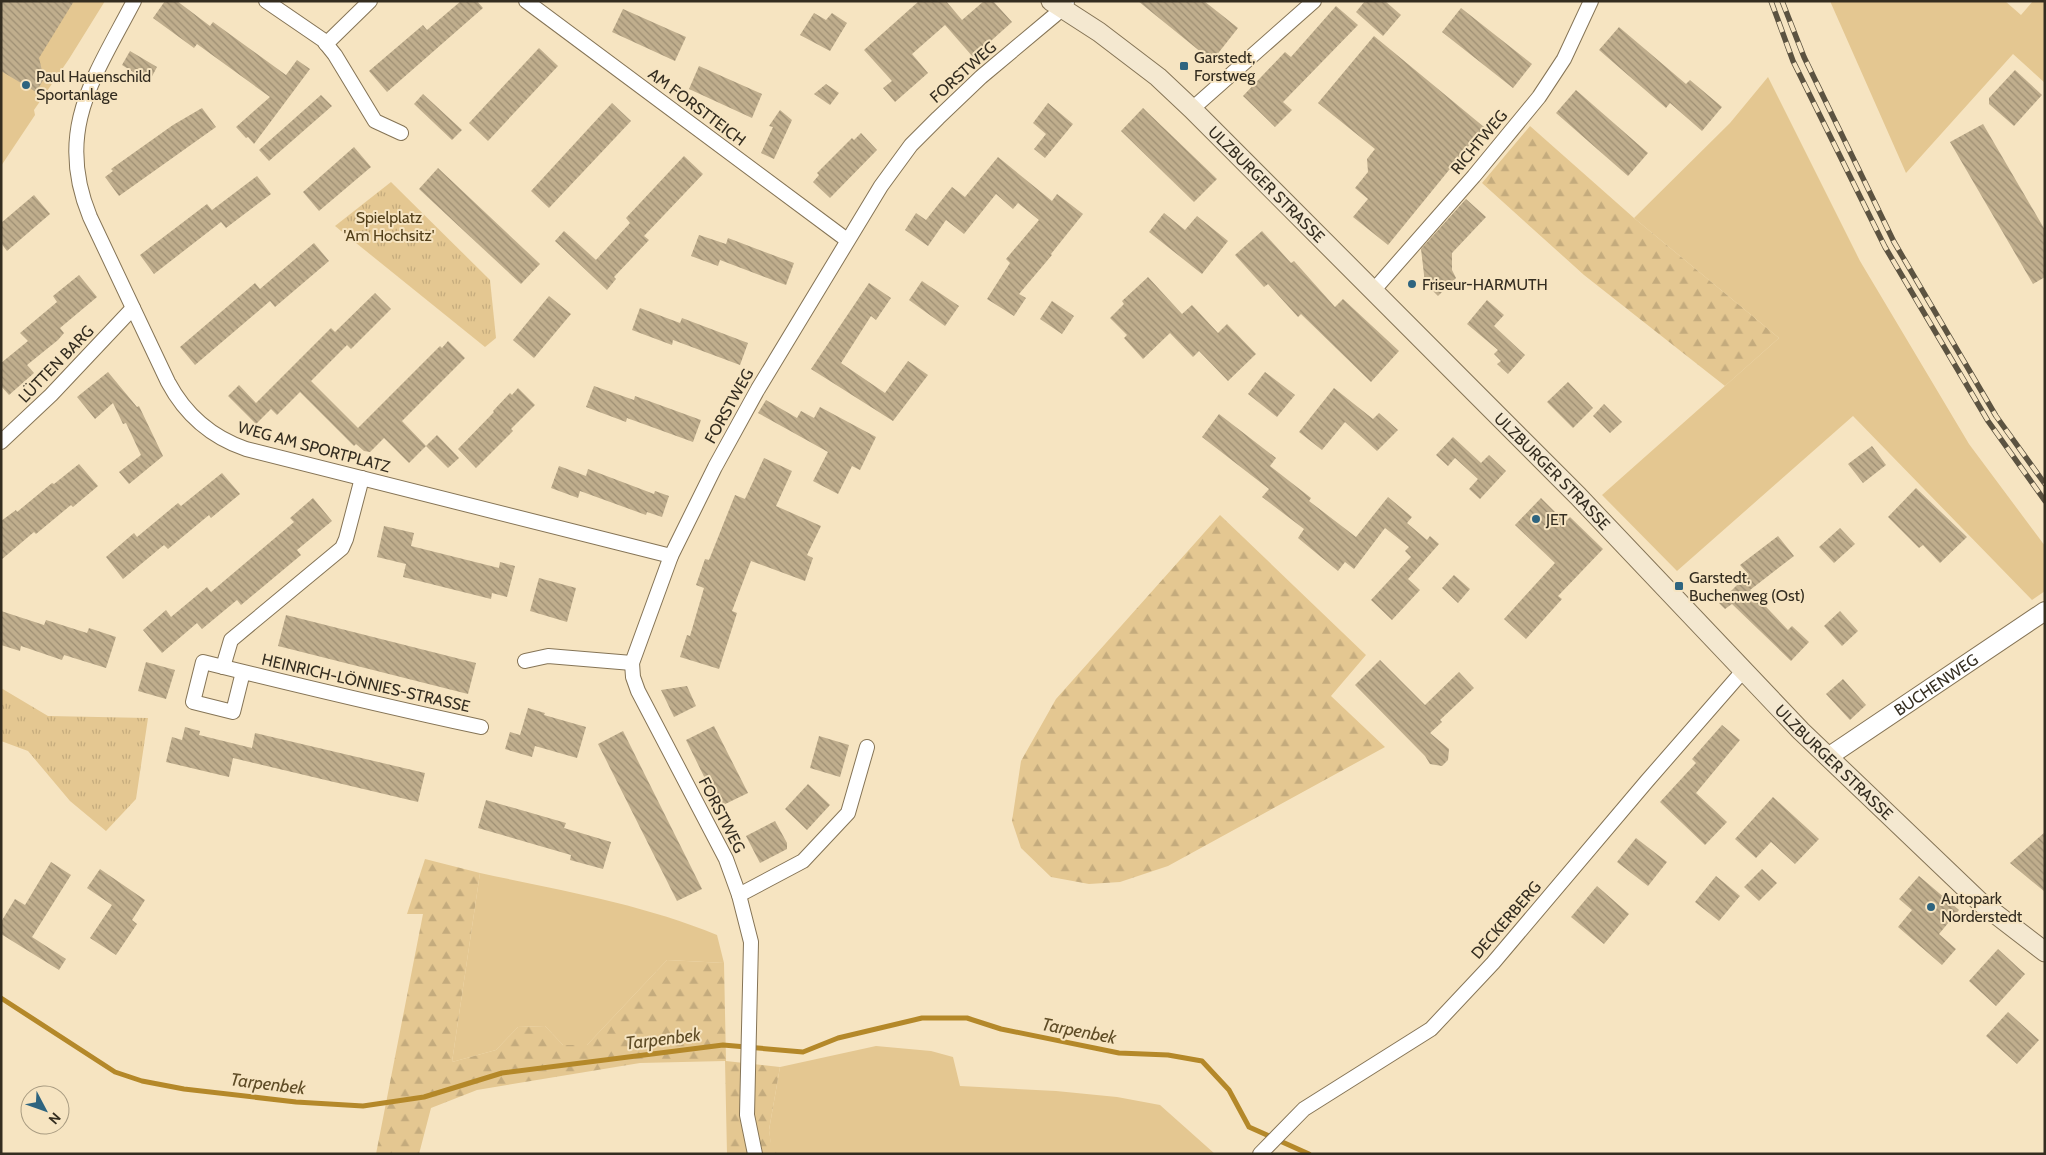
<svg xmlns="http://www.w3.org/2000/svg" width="2046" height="1155" font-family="Cabin,sans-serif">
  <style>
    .grass { fill: #e4c791 }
    .forest { fill: url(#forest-firs) }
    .park { fill: url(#park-tufts) }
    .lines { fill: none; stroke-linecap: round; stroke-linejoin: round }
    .stream { stroke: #b48829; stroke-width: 5 }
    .building { fill: url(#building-back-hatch) }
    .minor-casing { stroke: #857456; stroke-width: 16 }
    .tertiary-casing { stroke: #857456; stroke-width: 20 }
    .secondary-casing { stroke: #857456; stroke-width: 21 }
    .minor { stroke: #fff; stroke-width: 14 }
    .tertiary { stroke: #fff; stroke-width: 18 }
    .secondary { stroke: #f4e8d0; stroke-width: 19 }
    .rail-casing { stroke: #5c5341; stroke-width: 5.5 }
    .rail { stroke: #f6e4c1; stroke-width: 4; stroke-dasharray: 11; stroke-linecap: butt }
    .poi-dot { fill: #2e647f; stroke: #f6e4c1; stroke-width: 2 }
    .labels { text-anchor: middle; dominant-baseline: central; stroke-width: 4; stroke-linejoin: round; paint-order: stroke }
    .poi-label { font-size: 16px; fill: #342d20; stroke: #f6e4c1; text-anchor: start }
    .street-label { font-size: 16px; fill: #342d20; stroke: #f6e4c1 }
    .park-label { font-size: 16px; fill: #523f19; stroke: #f6e4c1 }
    .water-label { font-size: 18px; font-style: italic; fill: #5f4c26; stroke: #f6e4c1 }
  </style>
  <defs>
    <pattern id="forest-firs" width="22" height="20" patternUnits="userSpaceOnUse" patternTransform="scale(1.25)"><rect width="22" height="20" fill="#e4c791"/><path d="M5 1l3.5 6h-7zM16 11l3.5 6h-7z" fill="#c4ab7d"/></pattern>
    <pattern id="park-tufts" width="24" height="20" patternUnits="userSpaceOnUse" patternTransform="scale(1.25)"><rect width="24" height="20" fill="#e4c791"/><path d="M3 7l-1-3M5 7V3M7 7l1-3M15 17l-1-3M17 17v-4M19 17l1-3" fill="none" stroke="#c4ab7d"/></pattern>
    <pattern id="building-back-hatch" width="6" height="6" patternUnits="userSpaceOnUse" patternTransform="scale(1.25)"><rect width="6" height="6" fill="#c0ae8d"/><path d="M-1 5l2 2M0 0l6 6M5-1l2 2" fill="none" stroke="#9d8e73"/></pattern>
  </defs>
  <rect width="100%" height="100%" fill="#f6e4c1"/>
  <g class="grass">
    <polygon points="1,1 105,1 69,59 34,110 35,115 1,166"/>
    <polygon points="1830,1 2005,1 2021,15 2033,1 2045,1 2045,83 2013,54 1906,173"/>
    <polygon points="1768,77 1860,261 1969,444 2045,546 2045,591 2032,600 1853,416 1677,571 1602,495 1779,338 1634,218 1730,123"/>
    <path d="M480 873C558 890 643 904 717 935L724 963 667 960 587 1045H563L545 1026 518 1027 496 1050 452 1062Z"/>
    <polygon points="876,1046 931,1051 953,1057 960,1086 1056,1091 1117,1097 1160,1105 1215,1154 772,1154 769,1130 780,1067"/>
  </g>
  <g class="forest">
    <polygon points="1530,126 1634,218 1779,338 1725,386 1584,275 1482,183"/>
    <polygon points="1220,515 1366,655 1331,696 1385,747 1168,866 1120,882 1089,884 1051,877 1021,848 1012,821 1021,761 1056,699"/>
    <polygon points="425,859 480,873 452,1062 496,1050 518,1027 545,1026 563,1045 587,1045 667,960 724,963 726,1061 780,1067 769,1130 771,1143 777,1154 727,1154 725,1061 640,1063 477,1090 431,1108 419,1154 376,1154 423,914 407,914"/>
  </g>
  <g class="park">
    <polygon points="391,182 490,280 496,338 485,347 335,226"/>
    <polygon points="1,688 48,716 148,718 136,799 106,831 70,801 28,751 1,741"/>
  </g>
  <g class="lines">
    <polyline class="stream" points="1,998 115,1072 142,1081 184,1089 296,1102 363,1106 424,1097 502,1073 723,1045 803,1052 838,1038 922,1018 967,1018 1001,1029 1119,1053 1168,1055 1202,1061 1229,1090 1249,1127 1309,1154"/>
  </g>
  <g class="building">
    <polygon points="1,1 74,1 39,58 44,79 36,92 1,71"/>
    <polygon points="165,1 177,1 210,26 213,22 286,75 297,60 310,69 254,144 248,137 246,138 236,127 270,97 197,44 194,48 153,18"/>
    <polygon points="461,1 477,1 483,8 387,92 369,71 423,25 427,30"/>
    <polygon points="919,1 946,1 962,20 984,1 993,1 1012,22 973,57 945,25 912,54 928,73 895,102 883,88 892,81 864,50"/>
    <polygon points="1138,1 1204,1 1238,28 1212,61"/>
    <polygon points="1365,1 1385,1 1401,15 1383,36 1356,12"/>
    <polygon points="1336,6 1358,25 1283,102 1292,110 1275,127 1243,96 1285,52 1291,57"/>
    <polygon points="1461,8 1532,64 1513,88 1442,32"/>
    <polygon points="623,9 686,37 675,61 612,32"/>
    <polygon points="814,13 826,20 832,13 847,23 830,51 800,35"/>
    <polygon points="1619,27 1686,84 1690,80 1722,107 1702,131 1670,103 1666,108 1599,50"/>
    <polygon points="1374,36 1484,127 1388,245 1353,217 1368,199 1355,188 1368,172 1367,159 1375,149 1318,103"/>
    <polygon points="539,48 558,66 488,141 469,123"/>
    <polygon points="130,51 157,67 149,82 122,65"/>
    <polygon points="699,66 762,94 752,118 689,89"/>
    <polygon points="2015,70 2042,95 2014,126 1989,104 1989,98"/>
    <polygon points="826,84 839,93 830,105 814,94"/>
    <polygon points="1576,90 1648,153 1628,176 1556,113"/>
    <polygon points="423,94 462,130 452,140 414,104"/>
    <polygon points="321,95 332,106 269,161 259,150"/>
    <polygon points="612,103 631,121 549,208 531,191"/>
    <polygon points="1048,103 1073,124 1045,158 1034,149 1046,134 1033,123"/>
    <polygon points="202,108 216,127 119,196 105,177 113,171 111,169 173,125"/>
    <polygon points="1143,108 1217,179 1194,202 1121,131"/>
    <polygon points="780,110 792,120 774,159 761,153 773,127 769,126"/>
    <polygon points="1983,124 2045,230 2045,277 2033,284 1950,142"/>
    <polygon points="861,133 877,150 830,198 813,182 819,175 817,173 852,138 854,140"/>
    <polygon points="354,147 371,167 319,211 303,192"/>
    <polygon points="684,156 703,174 644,236 649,240 614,277 616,279 607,290 555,241 564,231 596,260 630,223 626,218"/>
    <polygon points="998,157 1052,201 1057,194 1083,214 1051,254 1052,255 1019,294 1026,298 1014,316 987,299 1010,263 1006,259 1039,220 1018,203 1013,209 996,194 964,234 946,220 928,246 905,230 916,213 926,220 952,187 965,197"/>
    <polygon points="438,168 540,264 521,284 419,189"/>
    <polygon points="257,176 271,194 226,228 221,222 154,274 140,255 207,204 212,210"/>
    <polygon points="34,195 50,214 7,251 1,243 1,223"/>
    <polygon points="1466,199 1486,217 1452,253 1452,270 1456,278 1438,296 1425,283 1421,249"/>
    <polygon points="1164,213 1185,230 1197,216 1228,241 1202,274 1149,232"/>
    <polygon points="1262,231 1291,263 1294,261 1335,307 1343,299 1399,351 1371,382 1301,314 1298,317 1268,284 1264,287 1235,255"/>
    <polygon points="699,235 726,244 728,238 794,263 786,285 720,260 718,266 691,256"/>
    <polygon points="314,243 329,261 275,307 270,301 195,365 180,347 255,283 260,289"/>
    <polygon points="79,275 97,297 60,328 64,333 58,340 27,365 34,373 9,395 1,386 1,363 28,341 20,333 57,302 53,296"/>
    <polygon points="1148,277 1182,314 1192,305 1218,333 1227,324 1256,354 1228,381 1199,351 1193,357 1170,333 1143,359 1124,338 1127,335 1110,318 1124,304 1122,301"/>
    <polygon points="922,281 959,306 945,326 909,300"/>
    <polygon points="869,283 891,298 876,320 871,316 841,363 885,393 908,361 928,375 893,421 811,369"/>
    <polygon points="375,293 391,309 351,349 347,345 311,381 358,428 440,346 442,348 448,341 465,358 402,421 426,446 409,463 384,438 370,452 364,451 356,444 354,446 300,392 277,415 271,409 256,424 228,396 239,385 256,403 331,328 335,332"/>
    <polygon points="549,296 571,314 534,358 513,340"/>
    <polygon points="1487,300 1504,315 1494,326 1525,355 1508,374 1497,364 1501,361 1494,354 1498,350 1467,324"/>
    <polygon points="1052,301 1074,316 1062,334 1040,319"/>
    <polygon points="640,308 680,323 682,318 748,343 740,365 673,340 672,345 632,330"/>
    <polygon points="108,372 137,407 139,406 163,456 129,484 119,472 141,455 126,423 123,424 113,403 95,419 77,397"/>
    <polygon points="1265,372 1295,395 1277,417 1248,394"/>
    <polygon points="1568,382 1593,408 1573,428 1547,402"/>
    <polygon points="594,386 634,400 635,396 701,420 693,442 627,418 626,422 586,407"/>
    <polygon points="518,388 535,405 511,429 513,431 476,468 458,449 494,412 493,411 510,393 512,395"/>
    <polygon points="1334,388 1373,419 1379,413 1398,430 1377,451 1345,422 1322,450 1299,432"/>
    <polygon points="766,400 797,418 801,411 814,418 820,407 876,437 860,470 852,466 838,494 813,481 828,452 758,413"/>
    <polygon points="1604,404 1622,422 1610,433 1593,416"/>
    <polygon points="1219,414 1276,458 1270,466 1311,498 1309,501 1356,537 1388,497 1412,517 1407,523 1427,540 1430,536 1439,544 1408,579 1420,590 1392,620 1371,600 1411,557 1405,551 1409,547 1385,528 1354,569 1345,562 1338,571 1298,538 1304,529 1262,497 1269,489 1202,437"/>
    <polygon points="437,435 459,458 448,468 426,446"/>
    <polygon points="1453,437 1481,463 1489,455 1506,471 1480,499 1469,489 1478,479 1455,458 1448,466 1436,455"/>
    <polygon points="1872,446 1886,465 1863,483 1848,464"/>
    <polygon points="764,458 792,471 776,506 821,526 807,555 813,558 805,581 751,561 732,611 737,613 719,669 680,657 687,635 690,636 704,588 696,585 705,559 709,560 735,495 745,499"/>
    <polygon points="79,464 98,486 73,507 71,505 36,534 34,532 1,560 1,521 16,510 17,512 52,483 54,484"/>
    <polygon points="559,466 586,476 588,469 654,494 655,491 669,496 662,517 647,512 646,515 580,491 578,498 551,488"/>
    <polygon points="222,473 240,494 211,518 209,515 168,549 164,545 123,579 106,557 134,533 137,537 178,503 181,506"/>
    <polygon points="1916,488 1967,537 1940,563 1923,545 1919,548 1888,517"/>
    <polygon points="313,498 332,521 297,550 301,555 241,605 237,600 202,629 197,623 162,653 143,630 166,610 171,617 207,587 211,592 294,522 290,518"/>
    <polygon points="1541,498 1565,522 1570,517 1603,549 1558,596 1562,599 1526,639 1504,619 1555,563 1515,525"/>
    <polygon points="384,526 414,533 411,546 499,568 500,562 515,566 507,597 492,593 491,599 403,577 406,564 377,557"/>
    <polygon points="1840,528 1855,544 1834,563 1819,547"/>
    <polygon points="1778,536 1794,556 1750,590 1788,630 1792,626 1809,642 1791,661 1732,604 1725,609 1719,603 1748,574 1740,565"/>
    <polygon points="1454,575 1470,589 1458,603 1442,588"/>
    <polygon points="539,578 576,588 567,622 530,611"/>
    <polygon points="1,611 44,625 46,620 87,633 89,628 116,637 106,668 64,655 62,660 21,646 20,651 1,645"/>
    <polygon points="1840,611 1858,631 1842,646 1824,626"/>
    <polygon points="286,615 476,663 468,694 278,646"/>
    <polygon points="1380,660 1425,705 1459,672 1474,688 1440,720 1442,722 1430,733 1449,749 1448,760 1442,766 1430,764 1425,756 1355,685"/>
    <polygon points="146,662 175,670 166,699 138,691"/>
    <polygon points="1843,679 1866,705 1850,720 1826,694"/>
    <polygon points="687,686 696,706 674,717 661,690"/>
    <polygon points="528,708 545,713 544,715 586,727 577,758 535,746 532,757 505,749 510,732 520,735"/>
    <polygon points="1722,725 1740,740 1696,793 1727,822 1705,845 1660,802 1696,763 1692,759"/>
    <polygon points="714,726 748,793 719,807 686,740"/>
    <polygon points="185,727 200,731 199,735 252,748 255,733 425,773 418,802 233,758 229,777 166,762 172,737 182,740"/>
    <polygon points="623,731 702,889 677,901 598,744"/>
    <polygon points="819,736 849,745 840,777 810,768"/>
    <polygon points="808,784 830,805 807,830 785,809"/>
    <polygon points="1773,797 1819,839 1795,864 1771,842 1756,858 1735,839"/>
    <polygon points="486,800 566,823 564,828 611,842 603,869 570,860 571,855 478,828"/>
    <polygon points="775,821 787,843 787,849 760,863 746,836"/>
    <polygon points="2045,832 2045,892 2010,863"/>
    <polygon points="1636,838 1667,862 1648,886 1617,862"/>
    <polygon points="51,862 71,875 32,937 66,959 59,970 1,934 1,922 15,899 25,905"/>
    <polygon points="100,869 145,900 132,920 137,924 116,955 90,938 112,905 87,888"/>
    <polygon points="1762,869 1777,883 1759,901 1744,887"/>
    <polygon points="1716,876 1740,896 1719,921 1695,902"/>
    <polygon points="1919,876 1959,910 1939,934 1956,949 1942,965 1898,927 1912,910 1899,899"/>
    <polygon points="1597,886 1629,914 1604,944 1571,917"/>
    <polygon points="1998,949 2025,974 1996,1006 1969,981"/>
    <polygon points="2008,1012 2039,1040 2017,1064 1986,1036"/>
  </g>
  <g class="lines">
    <defs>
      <g id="minor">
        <path d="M134 1C95 76 54 130 90 217L168 382C185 414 211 437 246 449L671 556"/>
        <polyline points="266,1 323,40 335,55 375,121 401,133"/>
        <polyline points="526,1 847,240"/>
        <polyline points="326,44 370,1"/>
        <polyline points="1192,109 1314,1"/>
        <polyline points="1373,291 1474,176 1539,97 1564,59 1591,1"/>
        <polyline points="1,442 51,395 133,308"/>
        <polyline points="525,661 548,656 632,663"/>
        <polyline points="223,667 231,640 342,548 346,539 362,478"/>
        <path d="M243 672 233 712 193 702 203 662C296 685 388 707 481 727"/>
        <polyline points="739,895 803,861 848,813 867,747"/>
        <polyline points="755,1154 747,1115 751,942 739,895 726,859 638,691 633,677 632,663 671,556 715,467 758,389 881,186 911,145 938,118 981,77 1055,15 1067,2"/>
        <polyline points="1260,1154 1304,1109 1431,1029 1493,963 1647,781 1743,671"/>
      </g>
      <g id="tertiary">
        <path id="s1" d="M1828 757 2045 611"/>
      </g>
      <g id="secondary">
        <path id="s2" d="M1051 1 1099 32 1158 77 1192 109 1578 496 1801 731 1980 902 2045 952"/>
      </g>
    </defs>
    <use href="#minor" class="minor-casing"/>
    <use href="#tertiary" class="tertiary-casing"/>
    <use href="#secondary" class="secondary-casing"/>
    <use href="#minor" class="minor"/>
    <use href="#tertiary" class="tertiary"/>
    <use href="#secondary" class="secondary"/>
    <defs>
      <g id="rail">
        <polyline points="1771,1 1793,61 1885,247 1988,421 2045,501"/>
        <polyline points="1782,1 1804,57 1894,242 1996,416 2045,484"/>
      </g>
    </defs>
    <use href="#rail" class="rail-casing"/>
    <use href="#rail" class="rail"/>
  </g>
  <g class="poi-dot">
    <rect x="1179" y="61" width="10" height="10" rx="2.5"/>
    <circle cx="26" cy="85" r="5"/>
    <circle cx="1412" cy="284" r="5"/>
    <circle cx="1536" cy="519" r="5"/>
    <rect x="1674" y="581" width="10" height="10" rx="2.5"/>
    <circle cx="1931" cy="907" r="5"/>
  </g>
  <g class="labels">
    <g class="poi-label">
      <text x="1194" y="57">Garstedt,<tspan x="1194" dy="18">Forstweg</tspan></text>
      <text x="36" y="76">Paul Hauenschild<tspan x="36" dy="18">Sportanlage</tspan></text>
      <text x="1422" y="284">Friseur-HARMUTH</text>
      <text x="1546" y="519">JET</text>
      <text x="1689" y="577">Garstedt,<tspan x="1689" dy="18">Buchenweg (Ost)</tspan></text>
      <text x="1941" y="898">Autopark<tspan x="1941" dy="18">Norderstedt</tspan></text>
    </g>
    <g class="street-label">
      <text transform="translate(963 72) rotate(-42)">FORSTWEG</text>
      <text transform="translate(697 107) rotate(37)">AM FORSTTEICH</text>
      <text transform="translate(1479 142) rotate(-50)">RICHTWEG</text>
      <text stroke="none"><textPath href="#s2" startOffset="284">ULZBURGER STRASSE</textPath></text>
      <text transform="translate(56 364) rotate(-46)">LÜTTEN BARG</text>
      <text transform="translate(729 406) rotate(-61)">FORSTWEG</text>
      <text transform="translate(314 447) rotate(15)">WEG AM SPORTPLATZ</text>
      <text stroke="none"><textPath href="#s2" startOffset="689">ULZBURGER STRASSE</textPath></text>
      <text transform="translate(366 683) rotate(13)">HEINRICH-LÖNNIES-STRASSE</text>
      <text stroke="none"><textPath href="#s1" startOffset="130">BUCHENWEG</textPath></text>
      <text stroke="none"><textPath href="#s2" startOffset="1094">ULZBURGER STRASSE</textPath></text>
      <text transform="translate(722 815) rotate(63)">FORSTWEG</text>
      <text transform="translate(1506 920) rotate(-49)">DECKERBERG</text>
    </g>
    <g class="park-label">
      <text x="389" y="217">Spielplatz<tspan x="389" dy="18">'Am Hochsitz'</tspan></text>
    </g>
    <g class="water-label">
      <text transform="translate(1079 1031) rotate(11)">Tarpenbek</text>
      <text transform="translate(663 1039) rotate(-7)">Tarpenbek</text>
      <text transform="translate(268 1084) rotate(7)">Tarpenbek</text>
    </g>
  </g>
  <rect width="2046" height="1155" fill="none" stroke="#342d20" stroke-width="5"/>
  <g transform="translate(45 1110) rotate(131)"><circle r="24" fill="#f6e4c1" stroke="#a89b81"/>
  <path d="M0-4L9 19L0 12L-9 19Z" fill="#2e647f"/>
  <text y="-8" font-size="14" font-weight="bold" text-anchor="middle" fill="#342d20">N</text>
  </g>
</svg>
